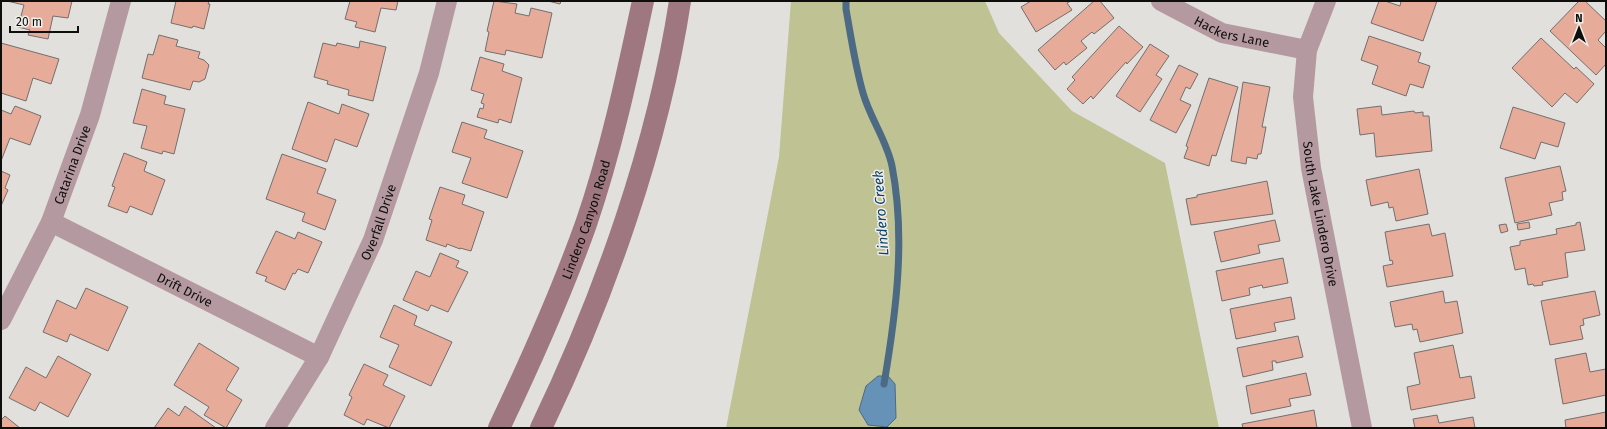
<svg xmlns="http://www.w3.org/2000/svg" width="1607" height="429" font-family="'Fira Sans',sans-serif">
  <style>
    .green { fill: #bfc292 }
    .water { fill: #6692b8; stroke: #4c6a84 }
    .lines { fill: none; stroke-linecap: round; stroke-linejoin: round }
    .stream { stroke: #4c6a84; stroke-width: 7 }
    .building { fill: #e7ab99; stroke: #736f6e }
    .minor { stroke: #b599a0; stroke-width: 20 }
    .secondary { stroke: #9e7781; stroke-width: 22 }
    .labels { text-anchor: middle; dominant-baseline: central; stroke-width: 3; stroke-linejoin: round; paint-order: stroke }
    .street-label { font-size: 13px; fill: #0e0e0c; stroke: #efede9 }
    .water-label { font-size: 14px; font-style: italic; fill: #0f4268; stroke: #efede9 }
  </style>
  <rect width="100%" height="100%" fill="#e1e0dc"/>
  <polygon class="green" points="791,1 985,1 999,33 1072,111 1165,163 1219,428 726,428 779,157"/>
  <polygon class="water" points="878,376 888,376 895,384 896,418 887,427 868,425 859,410 866,386"/>
  <g class="lines">
    <path class="stream" d="M846 1V9C851 37 855 65 863 93 870 118 887 141 892 166 906 238 896 313 884 384"/>
  </g>
  <g class="building">
    <polygon points="7,1 72,1 68,18 53,16 48,39 28,35 30,30 18,27 24,5"/>
    <polygon points="176,1 209,1 208,4 210,4 204,29 193,26 192,28 171,23"/>
    <polygon points="350,1 398,1 396,10 381,8 375,32 355,27 357,22 345,19"/>
    <polygon points="494,1 517,4 515,13 529,16 531,8 552,13 542,58 506,50 505,55 485,51 489,32 487,31"/>
    <polygon points="548,1 561,1 560,4"/>
    <polygon points="1031,1 1071,1 1067,3 1072,10 1036,32 1021,7"/>
    <polygon points="1094,1 1100,1 1114,18 1094,34 1092,32 1081,41 1087,48 1066,65 1064,62 1055,70 1038,50"/>
    <polygon points="1379,1 1385,1 1400,6 1401,1 1437,1 1423,41 1371,23"/>
    <polygon points="1579,1 1585,1 1606,21 1606,31 1598,40 1606,48 1606,64 1596,75 1550,31"/>
    <polygon points="1119,26 1143,47 1127,64 1126,62 1093,99 1091,96 1083,104 1067,89 1075,80 1072,77"/>
    <polygon points="159,35 178,40 176,46 200,52 198,58 204,60 209,65 205,79 199,82 193,81 190,90 142,78 148,54 153,55"/>
    <polygon points="1369,36 1421,53 1418,62 1430,66 1423,88 1410,84 1406,96 1372,84 1378,66 1361,60"/>
    <polygon points="1541,38 1574,69 1576,67 1594,84 1577,103 1565,93 1552,107 1512,68"/>
    <polygon points="360,41 386,47 373,101 348,95 349,90 327,84 328,81 314,77 323,43 336,46 337,43 359,48"/>
    <polygon points="1,43 59,59 51,84 33,78 26,101 1,93"/>
    <polygon points="1150,44 1169,56 1156,75 1162,79 1140,112 1116,96"/>
    <polygon points="480,57 504,64 502,71 522,78 511,123 499,119 498,123 477,117 480,108 483,109 484,104 481,103 484,94 471,90"/>
    <polygon points="1179,65 1198,74 1190,89 1186,87 1180,100 1191,105 1176,133 1150,120"/>
    <polygon points="1209,78 1238,87 1216,156 1212,155 1209,166 1184,158 1188,147 1186,146"/>
    <polygon points="1243,82 1270,87 1262,127 1266,127 1261,154 1258,154 1257,159 1247,157 1246,164 1231,161"/>
    <polygon points="142,89 166,96 164,104 185,109 174,154 163,151 162,154 141,148 147,126 133,123"/>
    <polygon points="308,102 339,114 342,104 369,114 357,147 335,139 327,162 292,149"/>
    <polygon points="15,106 41,116 30,145 10,138 1,161 1,110 11,114"/>
    <polygon points="1381,106 1382,115 1414,111 1415,113 1423,112 1423,116 1429,116 1432,151 1376,157 1374,133 1360,135 1357,109"/>
    <polygon points="1513,107 1565,123 1558,147 1541,142 1535,159 1500,148"/>
    <polygon points="462,122 487,130 484,138 523,151 507,198 462,183 471,158 452,152"/>
    <polygon points="124,153 147,162 144,171 165,180 152,215 130,206 127,213 108,206 115,187 112,186"/>
    <polygon points="282,154 326,169 317,193 336,200 325,230 302,221 305,213 266,199"/>
    <polygon points="1560,166 1566,191 1562,192 1563,200 1549,203 1552,215 1515,223 1505,178"/>
    <polygon points="1419,169 1428,214 1396,221 1393,207 1389,208 1388,202 1371,206 1366,180"/>
    <polygon points="1,171 10,175 5,188 8,190 1,206"/>
    <polygon points="1267,181 1273,214 1191,225 1186,199 1197,197 1197,195"/>
    <polygon points="440,187 465,195 462,204 484,212 471,251 460,248 460,249 447,244 446,247 426,240 432,220 429,219"/>
    <polygon points="1275,220 1280,241 1258,245 1260,253 1221,262 1214,232"/>
    <polygon points="1529,222 1530,228 1518,230 1517,224"/>
    <polygon points="1580,222 1585,250 1565,253 1568,277 1542,282 1543,285 1534,286 1533,284 1528,285 1525,268 1515,270 1510,247 1520,245 1520,241 1557,234 1556,229 1576,225 1576,223"/>
    <polygon points="1429,224 1432,236 1445,233 1453,276 1387,287 1383,266 1393,264 1392,260 1390,261 1385,232"/>
    <polygon points="1506,224 1508,231 1501,233 1499,225"/>
    <polygon points="276,231 295,239 298,232 322,242 308,273 298,269 295,274 293,273 285,290 265,281 267,277 256,273"/>
    <polygon points="440,253 459,261 456,267 468,272 448,312 431,305 428,311 403,300 416,271 430,277"/>
    <polygon points="1283,258 1288,283 1263,288 1262,285 1249,288 1250,295 1222,301 1216,271"/>
    <polygon points="86,288 128,307 108,351 70,334 67,342 43,332 57,300 76,309"/>
    <polygon points="1443,291 1445,303 1457,301 1463,333 1420,342 1417,329 1413,330 1412,324 1395,327 1390,302"/>
    <polygon points="1595,291 1600,315 1583,319 1584,325 1580,326 1583,339 1550,345 1541,301"/>
    <polygon points="1291,297 1295,319 1274,323 1276,331 1236,339 1230,309"/>
    <polygon points="394,305 417,316 414,325 452,342 431,386 389,367 399,345 380,337"/>
    <polygon points="1298,336 1303,357 1276,363 1276,361 1272,361 1273,370 1243,377 1237,348"/>
    <polygon points="199,343 239,368 226,390 242,400 226,428 204,415 209,407 174,385"/>
    <polygon points="1453,345 1460,378 1471,376 1475,398 1411,410 1407,387 1420,384 1414,353"/>
    <polygon points="1586,353 1590,372 1606,369 1606,395 1563,404 1555,359"/>
    <polygon points="58,356 91,374 68,417 40,402 35,411 9,398 26,367 46,378"/>
    <polygon points="364,364 388,375 383,385 405,396 389,428 367,419 364,425 344,415 352,397 349,395"/>
    <polygon points="1306,373 1311,395 1289,399 1291,406 1251,414 1246,386"/>
    <polygon points="185,406 216,428 154,428 168,408 179,416"/>
    <polygon points="1314,410 1317,428 1243,428 1242,424"/>
    <polygon points="1606,412 1606,428 1566,428 1565,420"/>
    <polygon points="1437,415 1439,423 1473,417 1475,428 1415,428 1413,419"/>
    <polygon points="5,416 20,428 1,428 1,420"/>
  </g>
  <g class="lines">
    <g class="minor">
      <path id="s1" d="M1161 1 1222 33 1307 50"/>
      <path id="s2" d="M1326 1 1307 50 1303 97 1311 168 1362 428"/>
      <path id="s3" d="M51 222 319 357"/>
      <path id="s4" d="M1 320 51 222 90 115 121 1"/>
      <path id="s5" d="M275 428 319 357 373 240 429 73 447 1"/>
    </g>
    <g class="secondary">
      <path id="s6" d="M499 428C531 361 561 294 586 224 611 151 627 76 643 1"/>
      <path d="M541 428C604 297 658 145 680 1"/>
    </g>
  </g>
  <g class="labels">
    <g class="street-label">
      <text stroke="none"><textPath href="#s1" startOffset="78">Hackers Lane</textPath></text>
      <text stroke="none"><textPath href="#s4" startOffset="171">Catarina Drive</textPath></text>
      <text stroke="none"><textPath href="#s2" startOffset="218">South Lake Lindero Drive</textPath></text>
      <text stroke="none"><textPath href="#s6" startOffset="226">Lindero Canyon Road</textPath></text>
      <text stroke="none"><textPath href="#s5" startOffset="231">Overfall Drive</textPath></text>
      <text stroke="none"><textPath href="#s3" startOffset="150">Drift Drive</textPath></text>
    </g>
    <g class="water-label">
      <text transform="translate(881 213) rotate(-94)">Lindero Creek</text>
    </g>
  </g>
  <rect width="1607" height="429" fill="none" stroke="#0e0e0c" stroke-width="4"/>
  <g transform="translate(1579 28)" stroke="#efede9" stroke-width="3" paint-order="stroke">
  <path d="M0-3L7 15L0 10L-7 15Z" fill="#0e0e0c"/>
  <text y="-6" font-size="11" font-weight="bold" text-anchor="middle" fill="#0e0e0c">N</text>
  </g>
  <path d="M10 26v6h68v-6" fill="none" stroke="#0e0e0c" stroke-width="2"/>
  <text x="16" y="26" font-size="12" fill="#0e0e0c" stroke="#efede9" stroke-width="3" paint-order="stroke">20 m</text>
</svg>
